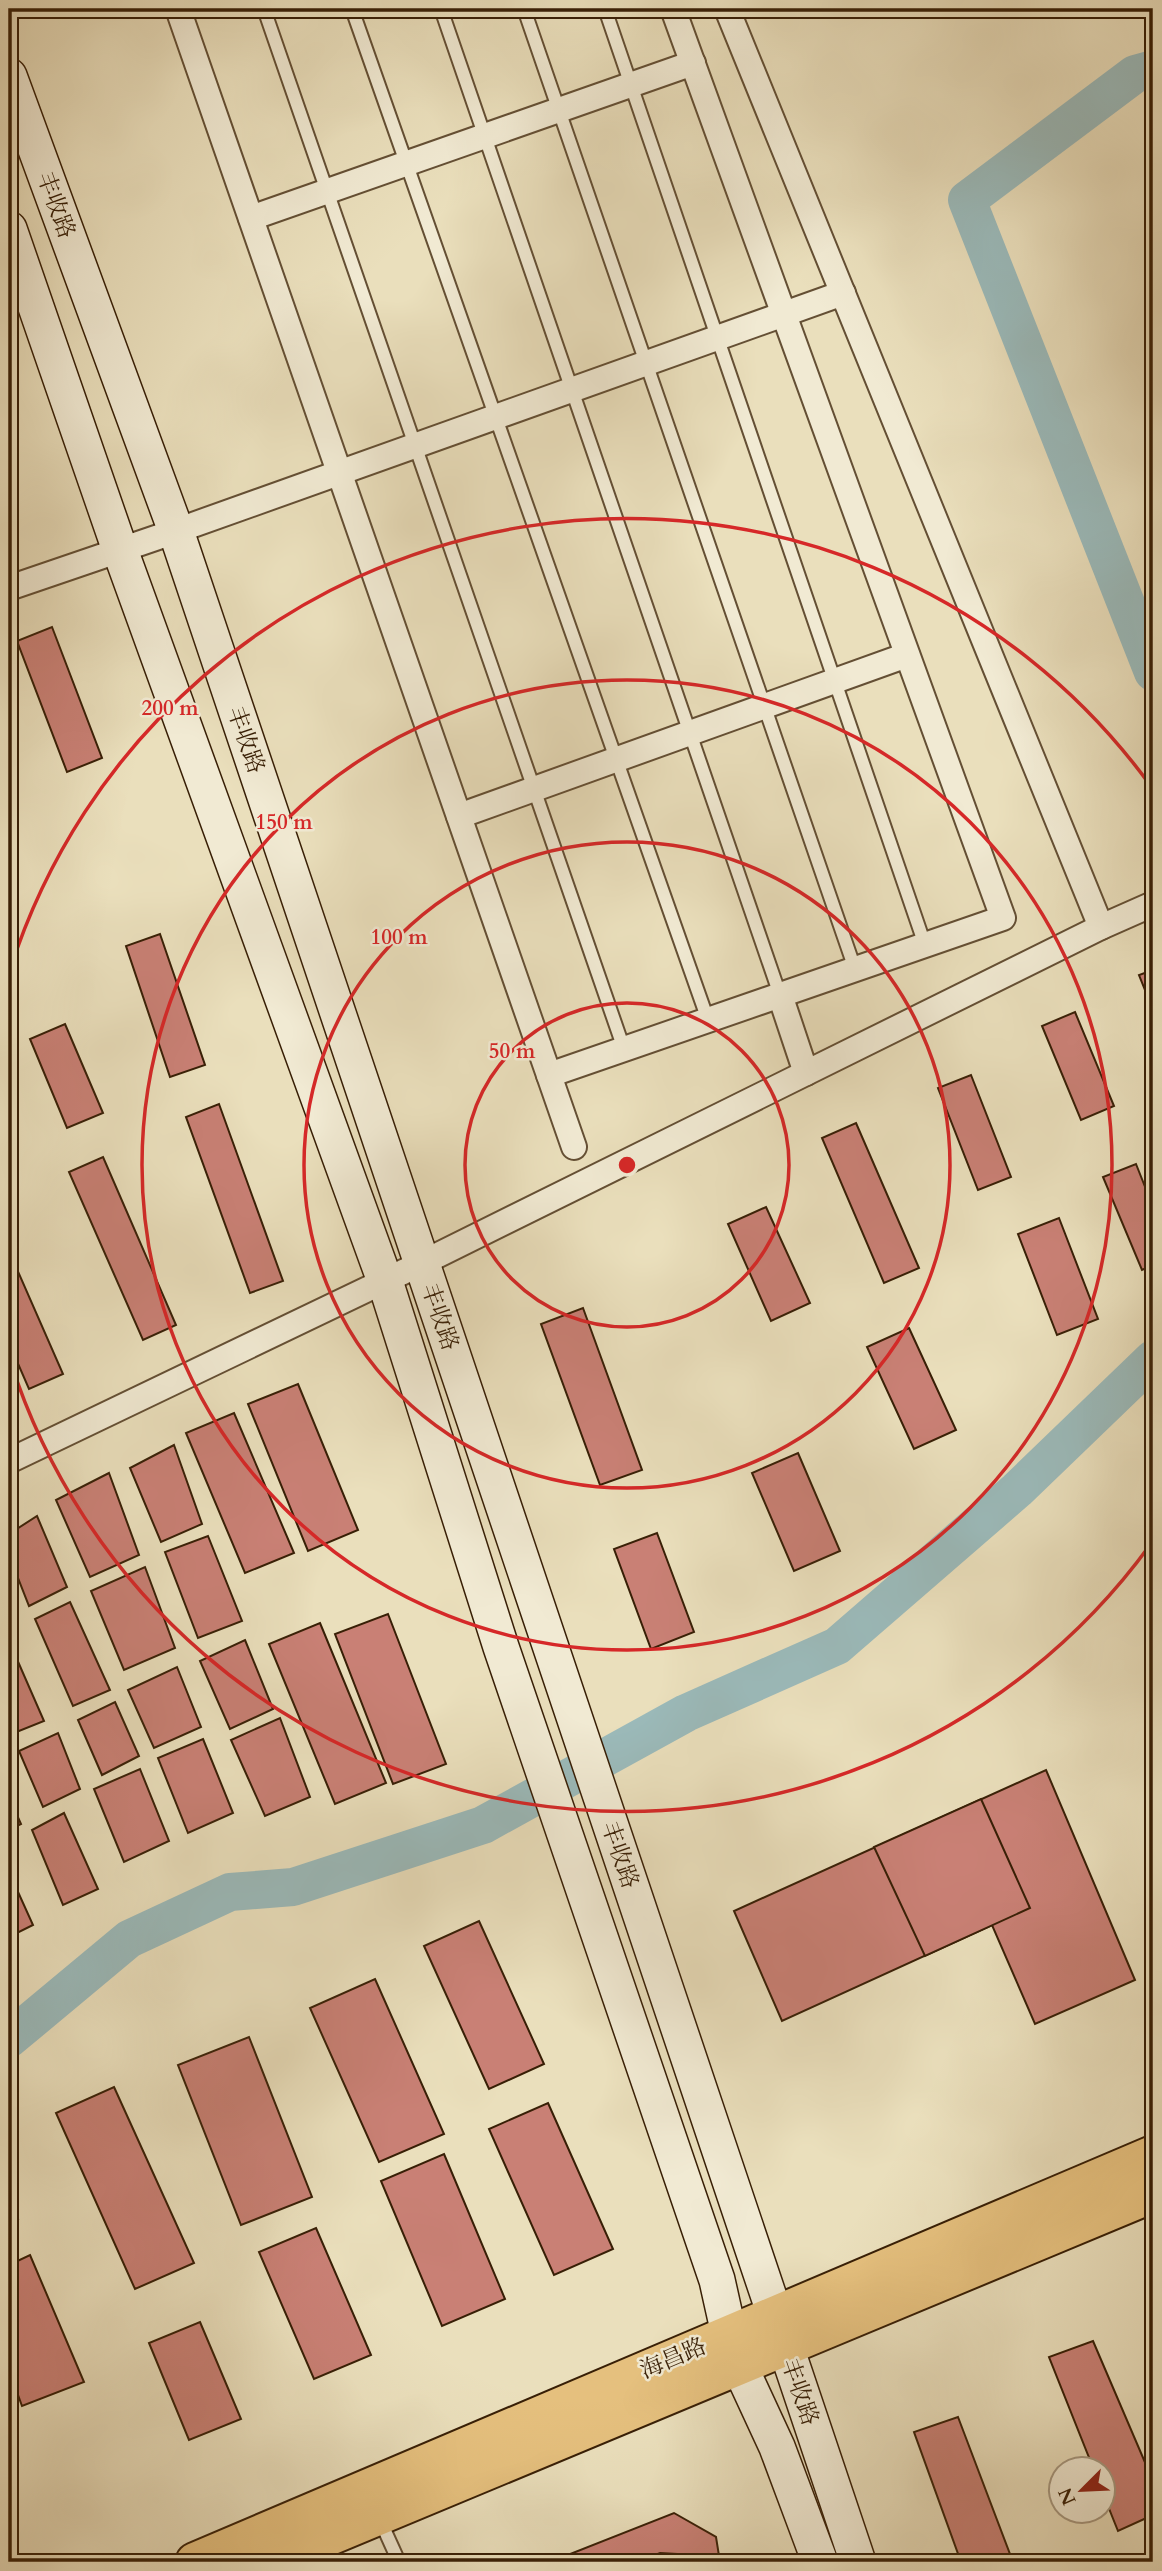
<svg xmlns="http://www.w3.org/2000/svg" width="1162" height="2571" font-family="Cardo,'Noto Serif SC',serif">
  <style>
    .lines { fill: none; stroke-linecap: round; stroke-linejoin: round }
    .river { stroke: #9bbaba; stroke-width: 38 }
    .building { fill: #c98075; stroke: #381f06; stroke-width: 2 }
    .service-casing { stroke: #644f34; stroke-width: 16 }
    .minor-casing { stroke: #644f34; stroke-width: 28 }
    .secondary-casing { stroke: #381f06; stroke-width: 38 }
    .primary-casing { stroke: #381f06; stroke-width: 42 }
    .service { stroke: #f1ead3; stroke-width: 12 }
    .minor { stroke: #f1ead3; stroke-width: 24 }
    .secondary { stroke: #f1ead3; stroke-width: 35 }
    .primary { stroke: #e5c07e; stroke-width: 38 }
    .ring { fill: none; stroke: #d62828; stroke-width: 3.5 }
    .labels { text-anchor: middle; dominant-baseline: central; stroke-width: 5; stroke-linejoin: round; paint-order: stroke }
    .street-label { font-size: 23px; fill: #381f06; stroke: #f1ead3 }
    .centre { fill: #d62828; stroke: #f1ead3; stroke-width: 3.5 }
    .ring-label { font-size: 21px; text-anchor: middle; font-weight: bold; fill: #d62828; stroke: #f1ead3; stroke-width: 5; stroke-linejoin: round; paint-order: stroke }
  </style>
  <rect width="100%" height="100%" fill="#eadfbc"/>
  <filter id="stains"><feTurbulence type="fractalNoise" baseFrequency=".00286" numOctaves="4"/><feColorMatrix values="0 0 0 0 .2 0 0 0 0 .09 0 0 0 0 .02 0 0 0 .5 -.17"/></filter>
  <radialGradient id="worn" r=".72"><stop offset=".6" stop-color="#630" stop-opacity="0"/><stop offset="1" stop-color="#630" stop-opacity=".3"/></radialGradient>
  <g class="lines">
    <g class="river">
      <polyline points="1153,69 1135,74 967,200 1153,672"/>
      <polyline points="9,2039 129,1939 230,1892 293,1887 483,1825 686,1713 837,1646 1017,1490 1153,1359"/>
    </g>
  </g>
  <g class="building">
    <polygon points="52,627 102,758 67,772 17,641"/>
    <polygon points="160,934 205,1065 170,1077 126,946"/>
    <polygon points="1153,970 1153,1010 1139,975"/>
    <polygon points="1075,1012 1114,1106 1081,1120 1042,1026"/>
    <polygon points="65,1024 103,1113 67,1128 30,1039"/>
    <polygon points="971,1075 1011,1177 978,1190 938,1088"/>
    <polygon points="219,1104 283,1281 250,1293 186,1117"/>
    <polygon points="856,1123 919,1268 884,1283 822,1138"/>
    <polygon points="103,1157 176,1325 143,1340 69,1172"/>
    <polygon points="1136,1164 1153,1207 1153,1265 1142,1270 1103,1177"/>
    <polygon points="766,1207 810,1303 771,1321 728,1224"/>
    <polygon points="1059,1218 1098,1319 1057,1335 1018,1234"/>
    <polygon points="9,1251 63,1374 29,1389 9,1343"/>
    <polygon points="583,1308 642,1470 600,1485 541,1324"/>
    <polygon points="909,1328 956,1430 914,1449 867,1347"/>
    <polygon points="298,1384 358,1530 308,1551 248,1404"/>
    <polygon points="234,1413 294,1553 245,1573 186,1433"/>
    <polygon points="174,1445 202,1524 161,1542 130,1468"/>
    <polygon points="798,1453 840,1551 794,1571 752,1473"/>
    <polygon points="109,1473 139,1555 90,1577 56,1500"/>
    <polygon points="37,1516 67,1587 29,1606 9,1555 9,1534"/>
    <polygon points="657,1533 694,1632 651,1649 614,1549"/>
    <polygon points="208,1536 242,1621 198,1638 165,1552"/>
    <polygon points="145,1567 175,1648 124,1670 91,1591"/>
    <polygon points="70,1602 110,1690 73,1706 35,1619"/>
    <polygon points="388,1614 446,1764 393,1784 335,1634"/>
    <polygon points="320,1623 386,1783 335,1804 269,1644"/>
    <polygon points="245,1640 273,1709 230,1729 200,1661"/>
    <polygon points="9,1641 44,1721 9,1735"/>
    <polygon points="177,1667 201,1727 154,1748 128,1690"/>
    <polygon points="115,1702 139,1756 102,1775 78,1720"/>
    <polygon points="280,1718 310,1797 265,1816 231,1740"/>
    <polygon points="58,1733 80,1789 43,1807 19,1751"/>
    <polygon points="203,1739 233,1813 188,1833 158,1758"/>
    <polygon points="140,1769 169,1841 124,1862 94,1789"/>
    <polygon points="1046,1770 1135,1980 1035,2024 992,1925 782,2021 734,1911"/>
    <polygon points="9,1797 21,1824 9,1830"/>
    <polygon points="981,1799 1030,1908 925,1956 874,1847"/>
    <polygon points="64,1813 98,1889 63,1905 32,1830"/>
    <polygon points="9,1872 33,1925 9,1937"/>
    <polygon points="479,1921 544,2064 489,2089 424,1946"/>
    <polygon points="375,1979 444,2134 379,2162 310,2008"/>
    <polygon points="249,2037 312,2197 241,2225 178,2065"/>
    <polygon points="114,2087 194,2263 135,2289 56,2113"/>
    <polygon points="548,2103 613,2249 554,2275 489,2129"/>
    <polygon points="444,2154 505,2299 442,2326 381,2181"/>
    <polygon points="9,2195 18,2219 9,2222"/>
    <polygon points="316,2228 371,2355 314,2379 259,2252"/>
    <polygon points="30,2255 84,2382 22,2406 9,2370 9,2265"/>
    <polygon points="200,2322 241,2419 189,2440 149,2343"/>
    <polygon points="1093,2341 1153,2481 1153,2515 1118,2531 1102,2491 1102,2470 1094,2470 1049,2357"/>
    <polygon points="958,2417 1013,2562 961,2562 914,2432"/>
    <polygon points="674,2513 716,2537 720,2562 681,2562 677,2554 660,2553 638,2562 550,2562"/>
  </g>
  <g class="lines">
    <defs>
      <g id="service">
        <polyline points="264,9 624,1049"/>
        <polyline points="352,9 708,1020"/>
        <polyline points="441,9 780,995"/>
        <polyline points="524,9 855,969"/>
        <polyline points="605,9 925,945"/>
        <polyline points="380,2520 399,2562"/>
      </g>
      <g id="minor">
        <polyline points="178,9 574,1147"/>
        <polyline points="727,9 1101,927"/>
        <polyline points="251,218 693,63"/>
        <polyline points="9,588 176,531 843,293"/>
        <polyline points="459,816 907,655"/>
        <polyline points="780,995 806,1073"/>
        <polyline points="549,1075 1003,918 673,9"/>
        <polyline points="9,1461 422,1263 1101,927 1153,904"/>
      </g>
      <g id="secondary">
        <polyline points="9,76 176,531 858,2562"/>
        <polyline points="9,229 120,550 385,1281 501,1647 717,2280 729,2334 740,2367 777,2447 820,2562"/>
      </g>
      <g id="primary">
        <polyline points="195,2562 1153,2155"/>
        <polyline points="267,2562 1153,2193"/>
      </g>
    </defs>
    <use href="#service" class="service-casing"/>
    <use href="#minor" class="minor-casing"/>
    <use href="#secondary" class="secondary-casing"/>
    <use href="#primary" class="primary-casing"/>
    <use href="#service" class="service"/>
    <use href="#minor" class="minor"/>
    <use href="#secondary" class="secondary"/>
    <use href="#primary" class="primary"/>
  </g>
  <g class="ring">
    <circle cx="627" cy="1165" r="162"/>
    <circle cx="627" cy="1165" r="323"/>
    <circle cx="627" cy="1165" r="485"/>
    <path d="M1150 1545A647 647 0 0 1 10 1360M10 970A647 647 0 0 1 1150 785"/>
  </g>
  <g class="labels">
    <g class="street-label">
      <text transform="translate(56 205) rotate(70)">丰收路</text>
      <text transform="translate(246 740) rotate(71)">丰收路</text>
      <text transform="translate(440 1317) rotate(71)">丰收路</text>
      <text transform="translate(620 1855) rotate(71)">丰收路</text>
      <text transform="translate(673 2358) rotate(-23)">海昌路</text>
      <text transform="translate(800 2392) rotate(71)">丰收路</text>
    </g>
  </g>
  <circle cx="627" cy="1165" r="10" class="centre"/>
  <g class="ring-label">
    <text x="170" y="715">200 m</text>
    <text x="284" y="829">150 m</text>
    <text x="399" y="944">100 m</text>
    <text x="512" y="1058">50 m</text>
  </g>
  <rect width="1162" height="2571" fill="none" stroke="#eadfbc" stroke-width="35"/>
  <rect x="10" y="10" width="1141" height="2550" fill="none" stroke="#381f06" stroke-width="3.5"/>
  <rect x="18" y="18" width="1127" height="2536" fill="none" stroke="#381f06" stroke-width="2"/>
  <g transform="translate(1082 2490) rotate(246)"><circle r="33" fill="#f1ead3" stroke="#a79981" stroke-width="2"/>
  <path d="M0-5L12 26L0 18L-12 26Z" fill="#8f2418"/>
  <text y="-10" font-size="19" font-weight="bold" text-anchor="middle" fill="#381f06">N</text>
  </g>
  <rect width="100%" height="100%" filter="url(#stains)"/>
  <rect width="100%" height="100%" fill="url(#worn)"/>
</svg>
